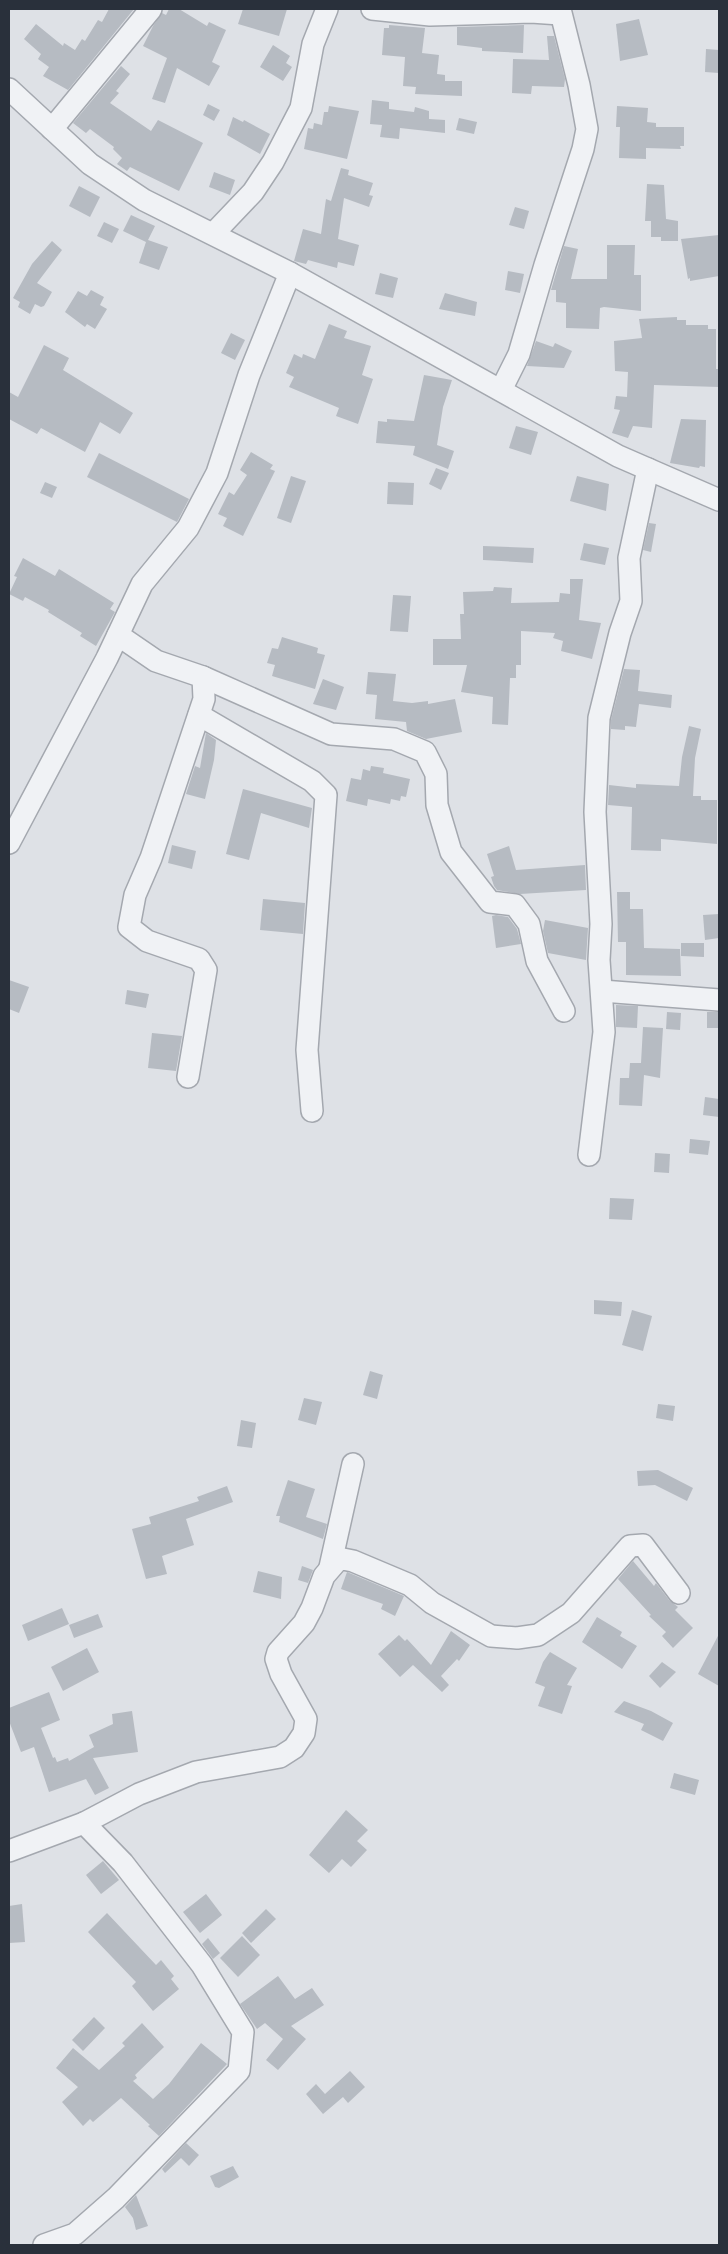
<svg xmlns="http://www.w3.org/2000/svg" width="728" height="2254" font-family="Montserrat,sans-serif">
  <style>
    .building { fill: #b6bbc2 }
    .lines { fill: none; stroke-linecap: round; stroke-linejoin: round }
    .minor-casing { stroke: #a4a8af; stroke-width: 24 }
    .minor { stroke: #f0f2f5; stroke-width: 21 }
  </style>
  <rect width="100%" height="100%" fill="#dee1e6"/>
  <g class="building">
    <polygon points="109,9 134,9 68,90 43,76 49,67 38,59 41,54 24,39 36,24 63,46 64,43 75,50 82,39 85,41 98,20 102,22"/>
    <polygon points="169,9 179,9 207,26 209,22 226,30 212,62 220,66 209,86 177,68 165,103 152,99 167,58 143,46 153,26 162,13 166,15"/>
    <polygon points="243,9 287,9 279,36 238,24"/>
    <polygon points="639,19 648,55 620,61 616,24"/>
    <polygon points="389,25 425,28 422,53 439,55 437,74 445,75 445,81 462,81 462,96 415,94 416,87 403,86 405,57 382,55 384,28 389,28"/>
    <polygon points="524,25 523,53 482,51 482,48 457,45 457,27"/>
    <polygon points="547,36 554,36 565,79 564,87 532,86 531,94 512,93 513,59 549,60"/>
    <polygon points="273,45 290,56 286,63 292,67 283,81 260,67"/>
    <polygon points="706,49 719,50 719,73 705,72"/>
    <polygon points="121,66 130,74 116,91 119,93 110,103 151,131 158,120 203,143 179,191 130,167 127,171 117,164 122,158 113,149 114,147 90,129 86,133 73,123"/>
    <polygon points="372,100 389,102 389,109 414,112 415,107 429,111 429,119 445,120 445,133 400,128 399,139 380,137 382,125 370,124"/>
    <polygon points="208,104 220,110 214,121 203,115"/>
    <polygon points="329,106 359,111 347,159 304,149 308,128 313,129 314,123 322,125 324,112 328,112"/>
    <polygon points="617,106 648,108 647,122 656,123 656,127 684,127 684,146 680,146 681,149 646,148 646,159 619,158 620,127 616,127"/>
    <polygon points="233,117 243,122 244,120 270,134 260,154 227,135"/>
    <polygon points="459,118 477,122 474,134 456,130"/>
    <polygon points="341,168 349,170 348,175 373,183 369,195 373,196 369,207 344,198 338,239 359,245 354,266 338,262 337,268 308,260 306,264 294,261 303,229 321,234 326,199 331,201"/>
    <polygon points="214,172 235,180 230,195 209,187"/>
    <polygon points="647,184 664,185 666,219 678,221 678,241 661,241 661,237 651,237 651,221 645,221"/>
    <polygon points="79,186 100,197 90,217 69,206"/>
    <polygon points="515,207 529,211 524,229 509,225"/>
    <polygon points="131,215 155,226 148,240 168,247 159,270 139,263 146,242 123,231"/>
    <polygon points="104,222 119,229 112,243 97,236"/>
    <polygon points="719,235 719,276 690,281 690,278 688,279 681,239"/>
    <polygon points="52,241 62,250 37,283 52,292 44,306 41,307 35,304 30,314 18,307 20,302 13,298 32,264"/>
    <polygon points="607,245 635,245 634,275 641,275 641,311 604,307 600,308 599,329 566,328 566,303 556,302 556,290 551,290 564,246 578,249 571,279 607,279"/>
    <polygon points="508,271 524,274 520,293 505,290"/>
    <polygon points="380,273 398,278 393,298 375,294"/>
    <polygon points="91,290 104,297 100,305 107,309 95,329 87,324 85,327 65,312 78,291 87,296"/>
    <polygon points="445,293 477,302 475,316 439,309"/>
    <polygon points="677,317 677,320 686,320 686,325 708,325 708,329 716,329 716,369 719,369 719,387 654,385 652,428 633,426 628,438 612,433 620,410 614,409 616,396 627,397 628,372 615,371 614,341 642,338 639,319"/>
    <polygon points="329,324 347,331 344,338 371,346 362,375 373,379 358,424 336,416 339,408 289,387 294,377 286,373 294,354 302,358 303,354 315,359"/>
    <polygon points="231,333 245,340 235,360 221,353"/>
    <polygon points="536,341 553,347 555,343 572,351 564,368 527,366"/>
    <polygon points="44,345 69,358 63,370 133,413 120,434 100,422 85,452 41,428 37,434 9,419 9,392 18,397"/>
    <polygon points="424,375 452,380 443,407 437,445 454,451 448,469 413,455 415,446 376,443 378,421 387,422 387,419 414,421"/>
    <polygon points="681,419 706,420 705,467 700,466 699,468 670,463"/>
    <polygon points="516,426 538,432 531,455 509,448"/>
    <polygon points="251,452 273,465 270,469 275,471 243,536 223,526 227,518 218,514 229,492 234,495 247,475 240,470"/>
    <polygon points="99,453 189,499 177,522 87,477"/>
    <polygon points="436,468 449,473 441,490 429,484"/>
    <polygon points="291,476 306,481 291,523 277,518"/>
    <polygon points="577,476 609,484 606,511 570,501"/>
    <polygon points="45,482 57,487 52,498 40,493"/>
    <polygon points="388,482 414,483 413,505 387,504"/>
    <polygon points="649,523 656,524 651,552 643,550"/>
    <polygon points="584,543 609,548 605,565 580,560"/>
    <polygon points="483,546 534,548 533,563 483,560"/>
    <polygon points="23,558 55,576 59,569 114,603 110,609 115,612 96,646 80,636 82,633 48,612 49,610 25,597 23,601 9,594 17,577 14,576"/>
    <polygon points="570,579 583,579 579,620 601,623 592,659 561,651 563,641 553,638 555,633 521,631 521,665 516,665 516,678 510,678 508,725 492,724 493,697 461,692 467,665 433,665 433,639 461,639 460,614 464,614 463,592 493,591 494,587 512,588 511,603 559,602 560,593 570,594"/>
    <polygon points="393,595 411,596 408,632 390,631"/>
    <polygon points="282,637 318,648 317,653 325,655 315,689 272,676 275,665 267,663 272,648 278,649"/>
    <polygon points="624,669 640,670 638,691 672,695 671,708 639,704 636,727 625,726 625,730 611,729 611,720"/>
    <polygon points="368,672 396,674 393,701 412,703 428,701 428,704 455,699 462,732 426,739 407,731 406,722 375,719 377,695 366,694"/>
    <polygon points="323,679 344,687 336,710 313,704"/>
    <polygon points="689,726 701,729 695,758 693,796 701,796 701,800 717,800 717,844 661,839 661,851 631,850 632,807 608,805 609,785 636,788 636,784 679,786 682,757"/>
    <polygon points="206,733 216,740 214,760 205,799 186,794 195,766 200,768"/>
    <polygon points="371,766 384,768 383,773 410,779 406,797 401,796 400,801 391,799 390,804 368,799 367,806 346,801 351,778 361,780 363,769 370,771"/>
    <polygon points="243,789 312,808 309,828 261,813 249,860 226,854"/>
    <polygon points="172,845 196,851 192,869 168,863"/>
    <polygon points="509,846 516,870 585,865 586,890 520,894 497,890 494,886 491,877 494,876 487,854"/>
    <polygon points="617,892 630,892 630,909 643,909 644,948 680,949 681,976 626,975 626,942 618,942"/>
    <polygon points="263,899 305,903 303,934 260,930"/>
    <polygon points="719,914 719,938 705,940 703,915"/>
    <polygon points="496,915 508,917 517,929 521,944 496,948 492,916"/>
    <polygon points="545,920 588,928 586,960 548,953 543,931"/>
    <polygon points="681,943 704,943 704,957 681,956"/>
    <polygon points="9,980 29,987 19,1013 9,1009"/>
    <polygon points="127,990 149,994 146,1008 125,1004"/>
    <polygon points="616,1005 638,1006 637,1028 616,1027"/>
    <polygon points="667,1012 681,1013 680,1030 666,1029"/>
    <rect x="707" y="1012" width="12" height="16"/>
    <polygon points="643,1027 663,1028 660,1078 644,1075 642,1106 619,1105 620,1078 629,1078 630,1063 641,1063"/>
    <polygon points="152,1033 182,1036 176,1071 148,1068"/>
    <polygon points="705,1097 719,1099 719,1117 703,1115"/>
    <polygon points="690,1139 710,1141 708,1155 689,1153"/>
    <polygon points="655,1153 670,1154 669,1173 654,1172"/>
    <polygon points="610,1198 634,1199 632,1220 609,1219"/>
    <polygon points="594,1300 622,1302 621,1316 594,1314"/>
    <polygon points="632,1310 652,1316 643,1351 622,1345"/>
    <polygon points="370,1371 383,1375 377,1399 363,1395"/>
    <polygon points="304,1398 322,1402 316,1425 298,1420"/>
    <polygon points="658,1404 675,1406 673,1421 656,1418"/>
    <polygon points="241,1420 256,1423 252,1448 237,1446"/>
    <polygon points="658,1470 693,1488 687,1501 655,1485 638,1486 637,1471"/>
    <polygon points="288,1480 315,1489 306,1517 327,1524 323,1539 279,1522 280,1516 276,1516"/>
    <polygon points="227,1486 233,1502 186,1519 194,1545 162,1556 167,1574 146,1579 132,1529 151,1524 149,1517 199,1501 197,1497"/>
    <polygon points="633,1561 654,1586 656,1583 669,1600 678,1607 675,1610 693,1628 673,1648 662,1636 666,1632 649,1616 651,1615 618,1579"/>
    <polygon points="302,1566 313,1570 308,1583 298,1580"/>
    <polygon points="258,1571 282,1577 281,1599 253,1592"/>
    <polygon points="347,1572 404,1596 395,1616 381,1609 383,1604 341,1589"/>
    <polygon points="62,1608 69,1624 28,1641 22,1625"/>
    <polygon points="98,1614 103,1627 74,1638 69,1625"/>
    <polygon points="597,1617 622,1632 620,1636 637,1646 622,1669 582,1642"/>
    <polygon points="451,1631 470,1645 459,1661 457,1659 441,1676 449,1685 442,1692 413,1665 400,1677 378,1654 399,1635 405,1641 407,1639 431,1665"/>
    <polygon points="719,1634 719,1686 698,1674"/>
    <polygon points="87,1648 99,1672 63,1691 51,1667"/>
    <polygon points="550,1652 577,1668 567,1685 572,1686 562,1714 538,1706 545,1687 535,1683 543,1662"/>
    <polygon points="662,1662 676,1672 660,1688 649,1676"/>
    <polygon points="49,1692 60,1720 41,1728 53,1758 55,1757 57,1762 68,1758 69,1761 94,1747 89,1735 113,1724 112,1714 132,1711 138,1752 93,1758 109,1788 95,1795 86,1779 49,1792 34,1747 21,1752 9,1721 9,1708"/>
    <polygon points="624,1701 651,1711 673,1723 663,1741 641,1730 644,1724 614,1712"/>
    <polygon points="674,1773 699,1780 695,1795 670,1788"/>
    <polygon points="346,1810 368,1830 357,1841 367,1850 351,1867 342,1859 329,1873 309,1855"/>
    <polygon points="103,1861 119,1880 101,1894 86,1875"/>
    <polygon points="206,1894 222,1915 200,1933 183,1912"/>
    <polygon points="22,1904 25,1942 9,1943 9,1906"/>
    <polygon points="266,1909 276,1919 251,1943 242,1933"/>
    <polygon points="107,1913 156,1965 161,1960 174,1976 171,1979 179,1989 153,2011 132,1986 136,1982 88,1932"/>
    <polygon points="242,1936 260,1955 238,1977 220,1958"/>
    <polygon points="208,1938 220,1953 213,1959 202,1944"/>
    <polygon points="278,1976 295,1999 312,1988 324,2005 291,2026 306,2039 278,2070 266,2060 283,2039 265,2023 257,2029 240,2004"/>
    <polygon points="94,2017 105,2028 83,2051 72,2040"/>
    <polygon points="142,2023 164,2047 135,2075 137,2078 133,2081 153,2099 169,2084 201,2043 227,2064 159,2136 148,2126 150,2125 121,2098 93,2122 90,2119 83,2126 62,2102 78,2087 56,2068 73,2048 99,2070 125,2046 122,2043"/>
    <polygon points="350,2071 365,2087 348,2103 343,2097 323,2114 306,2094 316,2084 325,2094"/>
    <polygon points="186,2143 199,2155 189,2166 181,2158 165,2173 162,2169"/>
    <polygon points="233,2166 239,2177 219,2188 215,2187 210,2176"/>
    <polygon points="136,2195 148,2226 136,2230 133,2218 125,2207"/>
  </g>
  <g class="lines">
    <defs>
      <g id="minor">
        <polyline points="372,9 430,15 531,12 560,14"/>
        <polyline points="9,89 90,164 144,200 290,273 618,456 719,500"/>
        <polyline points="52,129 151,9"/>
        <polyline points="214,233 253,192 273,162 301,108 313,44 327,9"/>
        <polyline points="501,390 519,354 545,265 583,149 587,129 579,85 560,9"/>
        <polyline points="118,635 156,661 203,677 204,699 151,858 135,895 129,927 147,941 199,959 206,970 188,1077"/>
        <polyline points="203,677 331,734 394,739 425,752 436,774 437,805 451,852 490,902 515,905 529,924 537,961 564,1011"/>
        <polyline points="199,715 312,781 326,795 307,1050 312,1111"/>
        <polyline points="9,843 107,658 142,584 188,528 217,473 249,375 290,273"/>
        <polyline points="602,991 719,1000"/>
        <polyline points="589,1155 604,1032 599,960 601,924 595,812 599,718 620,633 631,601 629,558 648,469"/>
        <polyline points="330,1567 353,1464"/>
        <polyline points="9,1851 84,1823 139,1794 196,1772 280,1757 294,1748 304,1733 306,1719 281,1674 276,1659 278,1652 304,1623 312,1608 324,1576 337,1561 343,1559 353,1561 410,1585 432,1603 491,1636 517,1638 538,1635 571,1613 630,1546 643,1545 679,1593"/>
        <polyline points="44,2245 75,2234 116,2198 239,2071 243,2032 202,1965 123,1863 84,1823"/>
      </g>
    </defs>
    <use href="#minor" class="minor-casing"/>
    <use href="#minor" class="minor"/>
  </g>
  <rect width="728" height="2254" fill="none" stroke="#29303b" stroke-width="20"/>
</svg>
